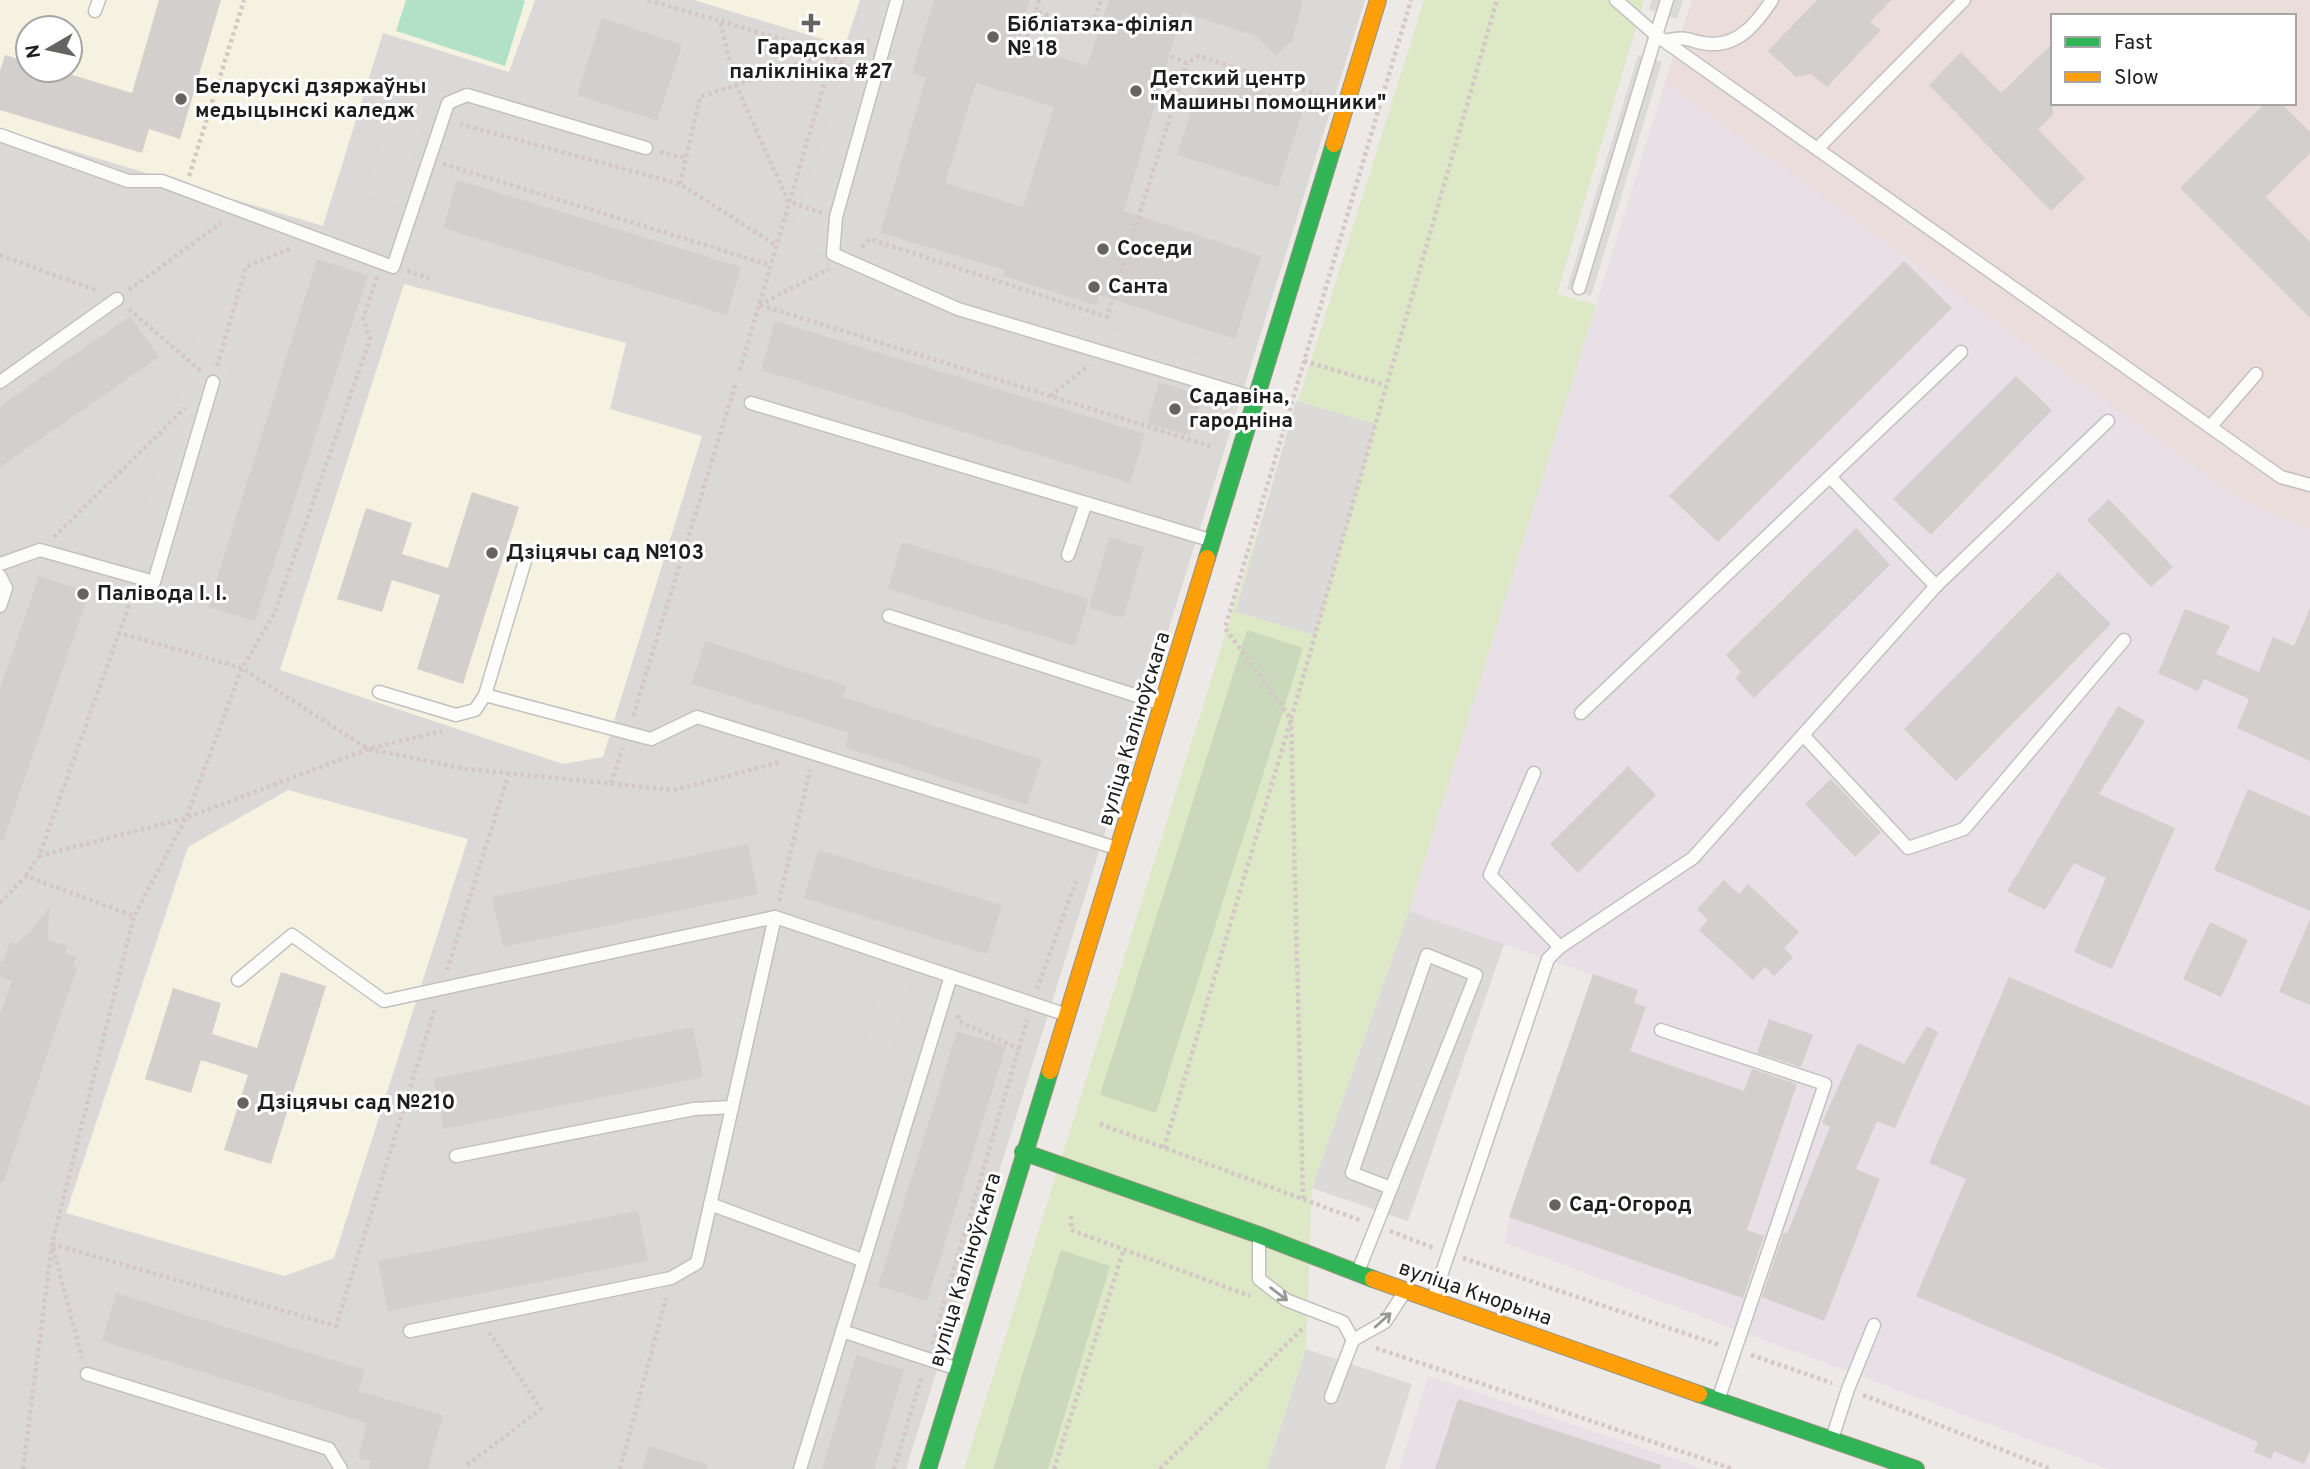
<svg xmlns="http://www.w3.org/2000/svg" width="2310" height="1469" font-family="Overpass,sans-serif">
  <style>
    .residential { fill: #dbd9d7; fill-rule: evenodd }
    .industrial { fill: #e9dfe6 }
    .education { fill: #f6f2e1; fill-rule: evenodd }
    .military { fill: #eaddda; fill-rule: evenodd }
    .grass { fill: #dde8c6 }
    .forest { fill: #cad9bc }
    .pitch { fill: #b3e1c8 }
    .parking { fill: #dcdad9 }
    .building { fill: #d3cfcd; fill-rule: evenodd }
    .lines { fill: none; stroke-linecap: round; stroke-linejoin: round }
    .lane-casing { stroke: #c3c1c0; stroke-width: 15 }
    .fast-casing { stroke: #96947f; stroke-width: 18 }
    .slow-casing { stroke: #96947f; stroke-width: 18 }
    .path { stroke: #d5c7c6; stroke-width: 4.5; stroke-dasharray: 3.5 3.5; stroke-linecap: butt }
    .lane { stroke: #fcfcfb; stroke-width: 12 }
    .fast { stroke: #30b455; stroke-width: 16 }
    .slow { stroke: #ff9f0a; stroke-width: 16 }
    .oneway { stroke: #989897 }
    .poi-dot { fill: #656463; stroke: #fff; stroke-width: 2.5 }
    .labels { text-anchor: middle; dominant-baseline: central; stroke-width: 6; stroke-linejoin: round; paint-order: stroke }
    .poi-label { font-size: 21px; font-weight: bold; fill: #1d1d1d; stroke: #fff; text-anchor: start }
    .street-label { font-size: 21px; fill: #1d1d1d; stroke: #fff }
  </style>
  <rect width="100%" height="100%" fill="#ece9e6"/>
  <path class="residential" d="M0 0H1365L906 1469H0ZM28 28H70V70H28Z"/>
  <g class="industrial">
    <polygon points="1665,82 2243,500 2310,530 2310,1469 2108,1469 1505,1243 1509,1217 1593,975 1409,911"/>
    <polygon points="1428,1376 1704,1469 1399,1469"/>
  </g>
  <g class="education">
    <path d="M0 0H535L509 72 383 33 323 226 0 129ZM28 28H70V70H28Z"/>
    <polygon points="694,0 860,0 845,46"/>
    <polygon points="404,284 626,343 610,409 702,436 603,757 563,764 280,670"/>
    <polygon points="288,790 468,839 334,1258 284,1276 66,1213 188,847"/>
  </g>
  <path class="military" d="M1692 0H2310V530L2243 500 1665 82ZM2053 16H2294V103H2053Z"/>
  <polygon class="grass" points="1424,0 1644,0 1557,294 1596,305 1409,911 1312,1188 1306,1349 1267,1469 964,1469"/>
  <g class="forest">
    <polygon points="1247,630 1303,648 1156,1113 1100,1095"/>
    <polygon points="1061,1250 1110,1266 1048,1469 993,1469"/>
  </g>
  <polygon class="pitch" points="406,0 523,0 525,1 505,66 396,31"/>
  <g class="parking">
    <polygon points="603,0 646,0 638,26 597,15"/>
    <polygon points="865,0 906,0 825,255 788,242"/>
    <polygon points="1652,0 1683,0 1677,19 1649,9"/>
    <polygon points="1638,55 1662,62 1591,296 1567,289"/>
    <polygon points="393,102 428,113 399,206 364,194"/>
    <polygon points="206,300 248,312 169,567 130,556"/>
    <polygon points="1071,318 1229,364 1223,380 1066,334"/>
    <polygon points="1296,401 1376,424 1315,635 1236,612"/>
    <polygon points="1409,911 1504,944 1408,1221 1312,1188"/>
    <polygon points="882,977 911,985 887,1068 859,1060"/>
    <polygon points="1306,1349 1412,1384 1385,1469 1267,1469"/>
  </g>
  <g class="building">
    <polygon points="159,0 221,0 180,139 149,129 142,153 0,110 0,71 5,55 28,62 28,70 56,70 132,93"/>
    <path d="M934 0H1030L1016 42 1087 66 1109 0H1303L1292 41 1276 56 1256 36 1182 12 1124 211 1261 256 1235 339 1099 295 1096 305 1003 276 1005 270 880 233 926 78 912 73ZM976 83 1054 107 1023 207 945 183Z"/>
    <polygon points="1817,0 1891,0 1870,22 1881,30 1827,87 1811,74 1796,77 1768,51"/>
    <polygon points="602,18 682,45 657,121 577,95"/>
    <polygon points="2053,43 2053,115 2038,129 2085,178 2051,211 1929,85 1961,52 2001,93"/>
    <polygon points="1204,72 1305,105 1278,187 1177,155"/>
    <polygon points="2265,103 2281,103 2310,132 2310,153 2266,197 2310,242 2310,318 2180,188"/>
    <polygon points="457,180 741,267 727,315 443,228"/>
    <polygon points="317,259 368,275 255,621 208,607"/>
    <polygon points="1904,261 1952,308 1718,542 1669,496"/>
    <polygon points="130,316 159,357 0,467 0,406"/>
    <polygon points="775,321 1145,434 1130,483 761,370"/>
    <polygon points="2016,376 2052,410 1931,535 1893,499"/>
    <polygon points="1159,382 1203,396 1190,436 1147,423"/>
    <polygon points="472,492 519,507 463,684 417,669 440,595 392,580 382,612 337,599 366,508 412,523 402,554 448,568"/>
    <polygon points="2109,499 2173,567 2151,587 2087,520"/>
    <polygon points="1856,528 1890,565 1754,698 1735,678 1741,672 1726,655"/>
    <polygon points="1109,537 1144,547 1123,618 1089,608"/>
    <polygon points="902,542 1089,599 1075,646 888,589"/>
    <polygon points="2058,572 2111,624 1956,781 1904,729"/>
    <polygon points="39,576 89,593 3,841 0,840 0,689"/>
    <polygon points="2310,608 2310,761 2237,728 2249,699 2204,679 2198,691 2158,673 2185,609 2230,626 2216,654 2259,672 2273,637 2294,646"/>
    <polygon points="705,641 847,686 843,697 1042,760 1027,805 845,747 849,733 692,684"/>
    <polygon points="2118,706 2145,721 2099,794 2175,828 2112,969 2074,952 2106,878 2074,863 2045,910 2007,891"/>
    <polygon points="1628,766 1656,795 1578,873 1550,844"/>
    <polygon points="1831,779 1881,832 1855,857 1805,804"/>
    <polygon points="2248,789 2310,816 2310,911 2214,870"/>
    <polygon points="748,844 758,894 503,947 492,897"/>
    <polygon points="818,850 1002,905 987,954 804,898"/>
    <polygon points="1724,880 1739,894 1748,884 1799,932 1784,948 1793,957 1774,976 1765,967 1753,980 1699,930 1708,920 1697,909"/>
    <polygon points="50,906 47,939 67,946 65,953 76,957 72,967 77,968 3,1183 0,1182 0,1014 12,981 0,976 0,962 3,961 10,942 16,944 29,934"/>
    <polygon points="2310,919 2310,1005 2279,992"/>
    <polygon points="2210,922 2248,940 2221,997 2183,979"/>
    <polygon points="281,972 326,986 271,1164 224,1150 248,1075 201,1060 191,1093 145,1079 173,988 221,1003 212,1034 257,1048"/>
    <polygon points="1593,974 1638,990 1634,1003 1646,1007 1630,1051 1744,1091 1752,1069 1797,1084 1747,1230 1764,1236 1743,1298 1509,1217"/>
    <polygon points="2009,977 2310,1106 2310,1450 2304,1464 2274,1451 2271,1459 2254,1452 2258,1442 1916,1296 1966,1179 1929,1163"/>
    <polygon points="1769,1019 1813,1035 1801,1067 1757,1053"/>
    <polygon points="1927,1026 1938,1032 1895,1128 1877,1121 1856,1169 1880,1179 1824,1321 1762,1297 1784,1232 1787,1234 1830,1127 1822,1123 1858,1043 1904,1064"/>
    <polygon points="693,1027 703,1077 444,1129 434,1079"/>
    <polygon points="957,1031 1006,1046 927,1301 878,1286"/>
    <polygon points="638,1211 648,1261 388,1311 378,1261"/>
    <polygon points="116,1293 365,1370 358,1391 443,1415 428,1469 369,1469 371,1461 358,1458 367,1423 102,1341"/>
    <polygon points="856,1355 904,1370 874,1469 822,1469"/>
    <polygon points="1458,1399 1661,1465 1660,1469 1435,1469"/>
    <polygon points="649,1446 708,1465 707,1469 642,1469"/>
  </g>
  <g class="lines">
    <defs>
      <g id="lane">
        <polyline points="897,0 836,217 833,254 958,309 1255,398"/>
        <polyline points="1616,0 1656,35 1667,0"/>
        <polyline points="95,11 99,0"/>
        <path d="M1665 41C1691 34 1691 44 1713 44 1741 44 1758 21 1772 0"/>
        <polyline points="0,135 128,181 162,181 393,267 448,103 467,95 646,148"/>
        <polyline points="1817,149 1964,0"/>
        <polyline points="1579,288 1656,35 2281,477 2310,485"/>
        <polyline points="0,382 117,299"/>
        <polyline points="751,403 1210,540"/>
        <polyline points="2211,426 2256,374"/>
        <polyline points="1830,477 1936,586"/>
        <polyline points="1068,555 1086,503"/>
        <polyline points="0,564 40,550 154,582 213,382"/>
        <polyline points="0,576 6,588 0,606"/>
        <polyline points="889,616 1162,704"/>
        <polyline points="379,692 456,715 475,710 485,695 527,554"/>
        <polyline points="485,695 651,739 697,717 1116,848"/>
        <polyline points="1581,713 1961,352"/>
        <polyline points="1803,735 1908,848 1964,829 2124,640"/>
        <polyline points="1534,773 1490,875 1560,947"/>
        <polyline points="238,980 292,935 384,1001 775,917 1067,1015"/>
        <polyline points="1661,1030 1825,1084 1718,1400"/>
        <polyline points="456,1156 694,1109 732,1107"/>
        <polyline points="710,1204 862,1260"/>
        <polyline points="1259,1236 1259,1279 1286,1300 1343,1322 1353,1340"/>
        <polyline points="1357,1274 1476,975 1427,955 1352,1173 1391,1188"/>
        <polyline points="1432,1302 1548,959 1560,947 1693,858 1936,586 2108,421"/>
        <polyline points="410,1331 671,1278 697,1263 775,917"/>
        <polyline points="842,1331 958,1369"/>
        <polyline points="87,1374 329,1449 341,1469"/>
        <polyline points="1331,1397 1353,1340 1385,1322 1404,1293"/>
        <polyline points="1832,1439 1848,1389 1874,1325"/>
        <polyline points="800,1469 951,976"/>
      </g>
      <g id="fast">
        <polyline points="1207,558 1334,144"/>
        <polyline points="1023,1152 1259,1235 1373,1279"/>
        <polyline points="1699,1394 1916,1469"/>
        <polyline points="928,1469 1050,1071"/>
      </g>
      <g id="slow">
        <polyline points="1334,144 1378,0"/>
        <polyline points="1050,1071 1207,558"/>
        <polyline points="1373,1279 1699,1394"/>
      </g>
    </defs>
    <use href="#lane" class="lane-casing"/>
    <use href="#fast" class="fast-casing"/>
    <use href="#slow" class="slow-casing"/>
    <g class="path">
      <polyline points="648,0 720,21 735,83 788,201 822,213"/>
      <polyline points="1039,0 1036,11 1091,30"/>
      <polyline points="721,21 827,53 859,74"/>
      <polyline points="1005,30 1029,36 1036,11"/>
      <polyline points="1099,32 1091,30 1101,0"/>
      <polyline points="1171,56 1187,63 1199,56 1321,96"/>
      <polyline points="460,124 680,184 776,245"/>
      <polyline points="660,152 686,158"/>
      <polyline points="443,164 770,265"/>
      <polyline points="189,176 244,0"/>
      <polyline points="680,184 700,97 869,40"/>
      <polyline points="862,247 870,239 1107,317 1187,63"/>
      <polyline points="0,255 98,291"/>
      <polyline points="407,271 429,278"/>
      <polyline points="129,290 221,223"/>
      <polyline points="759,305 829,269"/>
      <polyline points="760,305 1210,446"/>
      <polyline points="129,309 202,372"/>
      <polyline points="1304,361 1385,385"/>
      <polyline points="217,366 246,267 291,248"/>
      <polyline points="740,370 829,67 827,53"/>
      <polyline points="1050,396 1089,365"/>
      <polyline points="54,537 185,408"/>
      <polyline points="134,592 119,633 242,668 368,749 466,769 674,790 781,762"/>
      <polyline points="633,716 736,383"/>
      <polyline points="611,783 623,748"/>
      <polyline points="39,856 186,818 242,668 274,614 370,339 363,318 377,277"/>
      <polyline points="26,876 39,856 119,633"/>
      <polyline points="779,901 810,770"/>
      <polyline points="0,903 26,876 134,916 186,818 368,749 442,731"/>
      <polyline points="447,970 509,773"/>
      <polyline points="1037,989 1076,881"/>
      <polyline points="958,1015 959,1021 1019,1049"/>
      <polyline points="1100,1124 1362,1221"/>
      <polyline points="1164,1148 1291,719 1497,0"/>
      <polyline points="1303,1199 1291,719 1225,628 1411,0"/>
      <polyline points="1071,1216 1071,1230 1250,1296"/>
      <polyline points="1390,1231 1434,1248"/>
      <polyline points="52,1244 336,1326 435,1008"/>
      <polyline points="53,1248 82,1358"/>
      <polyline points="1463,1258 1719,1345"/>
      <polyline points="932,1344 1027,1020"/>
      <polyline points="1376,1348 1733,1469"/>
      <polyline points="1751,1355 1832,1383"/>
      <polyline points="1863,1395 2051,1469"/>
      <polyline points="467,1465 541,1409 489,1332"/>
      <polyline points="23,1469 52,1244 134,916"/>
      <polyline points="620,1469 666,1298"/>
      <polyline points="894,1469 922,1376"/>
      <polyline points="1054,1469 1123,1252"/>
      <polyline points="1160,1469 1305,1326"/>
    </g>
    <use href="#lane" class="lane"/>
    <use href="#fast" class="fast"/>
    <use href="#slow" class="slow"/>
  </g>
  <defs><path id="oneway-shaft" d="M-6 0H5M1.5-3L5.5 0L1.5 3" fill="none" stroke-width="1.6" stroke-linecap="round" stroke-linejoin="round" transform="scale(1.75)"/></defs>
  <g class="oneway">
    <use href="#oneway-shaft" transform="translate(1279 1294) rotate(37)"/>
    <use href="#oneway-shaft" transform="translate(1383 1320) rotate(-42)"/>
  </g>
  <g class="poi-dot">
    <path d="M807.5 12.5h7v7h7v7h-7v7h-7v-7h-7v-7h7z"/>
    <circle cx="993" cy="37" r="7"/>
    <circle cx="1136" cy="91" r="7"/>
    <circle cx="181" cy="99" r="7"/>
    <circle cx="1103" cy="249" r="7"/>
    <circle cx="1094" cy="287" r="7"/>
    <circle cx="1175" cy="409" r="7"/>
    <circle cx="492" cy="553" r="7"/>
    <circle cx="83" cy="594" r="7"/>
    <circle cx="243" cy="1103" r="7"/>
    <circle cx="1555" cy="1205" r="7"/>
  </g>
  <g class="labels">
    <g class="poi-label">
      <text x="1007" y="25">Бібліатэка-філіял<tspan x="1007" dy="24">№ 18</tspan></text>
      <text x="811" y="48" text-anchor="middle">Гарадская<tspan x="811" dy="24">паліклініка #27</tspan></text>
      <text x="1150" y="79">Детский центр<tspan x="1150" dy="24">"Машины помощники"</tspan></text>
      <text x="195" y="87">Беларускі дзяржаўны<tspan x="195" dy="24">медыцынскі каледж</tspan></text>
      <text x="1117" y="249">Соседи</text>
      <text x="1108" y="287">Санта</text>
      <text x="1189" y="397">Садавіна,<tspan x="1189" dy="24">гародніна</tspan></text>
      <text x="506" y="553">Дзіцячы сад №103</text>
      <text x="97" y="594">Палівода І. І.</text>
      <text x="257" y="1103">Дзіцячы сад №210</text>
      <text x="1569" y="1205">Сад-Огород</text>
    </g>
    <g class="street-label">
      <text transform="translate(1135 729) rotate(-73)">вуліца Каліноўскага</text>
      <text transform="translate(966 1270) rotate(-73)">вуліца Каліноўскага</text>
      <text transform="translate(1475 1294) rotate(19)">вуліца Кнорына</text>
    </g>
  </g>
  <rect x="2051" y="14" width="245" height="91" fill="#ffffff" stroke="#a5a5a5" stroke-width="2"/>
  <rect x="2065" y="37" width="35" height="10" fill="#30b455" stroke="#a5a5a5" stroke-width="2"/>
  <text x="2114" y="49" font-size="21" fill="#1d1d1d">Fast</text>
  <rect x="2065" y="72" width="35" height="10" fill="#ff9f0a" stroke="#a5a5a5" stroke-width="2"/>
  <text x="2114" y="84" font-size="21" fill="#1d1d1d">Slow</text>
  <g transform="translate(49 49) rotate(261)"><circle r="33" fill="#ffffff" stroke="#a5a5a5" stroke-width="2"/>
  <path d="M0-5L12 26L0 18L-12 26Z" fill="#656463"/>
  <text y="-10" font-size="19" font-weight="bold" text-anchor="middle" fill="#1d1d1d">N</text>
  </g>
</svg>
